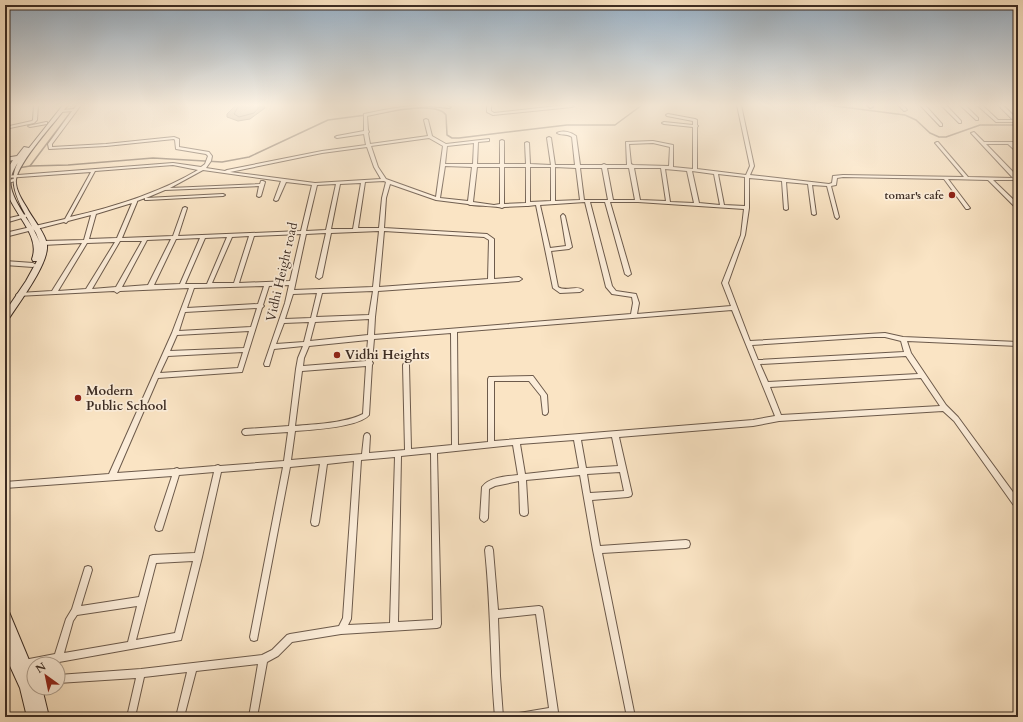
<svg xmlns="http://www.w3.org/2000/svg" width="1023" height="722" font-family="Cardo,serif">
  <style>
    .water { fill: #b9a58d; stroke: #877563 }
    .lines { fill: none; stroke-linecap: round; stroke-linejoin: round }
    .shore { stroke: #7a6858; stroke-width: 1 }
    .stream { stroke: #877563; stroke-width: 1.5 }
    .street-casing { stroke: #6c5a4b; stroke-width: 2 }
    .secondary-casing { stroke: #3c2c23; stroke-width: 2 }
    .street { fill: #fcedd9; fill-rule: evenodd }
    .secondary { fill: #fcedd9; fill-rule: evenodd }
    .poi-dot { fill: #8f2418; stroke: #fcedd9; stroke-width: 1.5 }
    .labels { text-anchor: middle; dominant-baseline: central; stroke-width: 3.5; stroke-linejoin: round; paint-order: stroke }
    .far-poi-label { font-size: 11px; font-weight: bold; fill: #3c2c23; stroke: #fcedd9; text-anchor: end }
    .street-label { font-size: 13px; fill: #3c2c23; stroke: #fcedd9 }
    .poi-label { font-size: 13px; font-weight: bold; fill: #3c2c23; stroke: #fcedd9; text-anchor: start }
  </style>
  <rect width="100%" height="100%" fill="#fae4c4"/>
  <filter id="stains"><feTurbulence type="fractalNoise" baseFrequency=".005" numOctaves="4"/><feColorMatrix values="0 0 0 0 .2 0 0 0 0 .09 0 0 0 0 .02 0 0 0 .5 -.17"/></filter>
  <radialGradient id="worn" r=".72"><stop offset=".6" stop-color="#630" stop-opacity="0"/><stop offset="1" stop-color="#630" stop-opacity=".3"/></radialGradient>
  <polygon class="water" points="236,105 264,105 265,108 250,119 238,121 227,117 227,114"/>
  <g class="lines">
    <polyline class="shore" points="239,105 234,114 239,117 254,113 261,105"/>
    <g class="stream">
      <polyline points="827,105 905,115 916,120 930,133 939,137 946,137 980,125 1018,125"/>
      <path d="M376 114C391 111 437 101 446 115L447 135 452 138H459L567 125H615L642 105"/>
      <polyline points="30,166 76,105"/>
      <polyline points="12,169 30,166 68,165 153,158 222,162 249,157 328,120 366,115"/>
    </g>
    <defs>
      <g id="street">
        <polygon points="34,105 38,105 37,120 34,123 5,129 5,127 32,121 33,120"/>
        <path d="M77 105H81L52 144V147L106 144 174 137 179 139V147L209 152 212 156 211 161 206 168 225 171 227 170 322 151 366 145 364 134 337 138 335 137 337 136 364 131V114C387 109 409 105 432 105 439 105 446 105 451 107L449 108 430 106 400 109 367 116 368 130 369 132 368 133 370 144 428 136 424 120 426 119 428 120 432 136 446 144 489 139V141L478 142 477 164H500V141L502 140 504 141V164H526L525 143 527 142 529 143 530 164 551 165 547 138 549 137 551 138 555 165H575L572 137C566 133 561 136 557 133 563 130 571 132 576 136L580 165H602L604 164 606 165H627L626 142 653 141 673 145V167L693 169V127L664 124 662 123 664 122 693 125V121L667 116 666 115 668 114 695 119 697 120V125L698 126 697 127V169L746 175 750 166 737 105H741L754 166 750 175 829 184 832 183 833 176 843 175 964 177 936 144 935 143 937 142H938L968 177 1013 178 971 133 974 132 984 142H1018V144H1013L1018 150V153L1008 144H986L1018 177V180H993L1018 204V208H1016L988 180 948 179 970 208 968 209H966L944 179 843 177 837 178 836 185 831 186 839 217 837 219 835 217 827 186 812 185 816 214 814 215 812 214 808 184 786 182 788 209 786 210 784 209 782 181 749 178V208L745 235 728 283 750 341 885 333 903 337 1018 342V346L907 341 911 353 946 405 958 417 1018 499V508L1015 507 954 421 943 411 779 421 753 426 619 437 632 494 631 496 628 497 592 500 600 546 686 540 689 541 690 544 689 547 686 548 602 553 635 717H627L593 550 580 475 526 480 528 513 527 515 524 516 521 515 520 513 519 481 495 486 489 489 488 518 487 520 484 522 481 520 480 518 482 487C489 477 507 476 518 475L513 445 437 453 441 624 440 627 437 628 341 634 292 642 278 656 267 662 257 717H249L258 664 196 671 184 717H176L187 672 144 677 135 717H127L136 678 58 683V675L141 669 262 655 272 650 287 635 290 634 339 626 343 618 354 461 327 464 319 522 318 525 315 526 312 525 311 522 320 464 290 467 257 640 254 641 251 640 250 637 283 467 221 472 202 557 181 640 48 664H34V667L24 668 21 667 20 664 21 661 24 660 55 654 66 619 72 609 85 567 88 566 91 567 92 570 81 606 139 597 150 556 153 555 195 553 214 472 179 475 163 527 162 530 159 531 156 530 155 527 172 476 5 488V482L109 474 172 333 189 288 120 291 117 293 114 291 17 296 16 295 17 294 19 293 52 291 82 243 43 245 40 243 43 241 84 240 91 215 68 221 66 223 64 222 5 237V233L65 219 91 172 6 178H5V176L173 163 201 167 205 164 208 156 206 154 176 149 175 140 174 139 106 146 49 149 48 144 72 111 61 112 59 111 61 110 74 109ZM429 138 443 146 436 197 386 179 378 167 371 146ZM474 143 473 164H445L447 146ZM653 143 670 147 669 166 633 165 631 164 629 144ZM367 147 374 167 381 179 315 183 230 172 322 153ZM173 165 198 170C159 193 114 207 70 217L95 171ZM445 166 472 167 468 201 440 198ZM477 167H500V204L494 205 473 202ZM504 167H526V203L504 204ZM530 167H551V201L530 202ZM555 167 576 168 580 200 555 201ZM580 168H602L608 200H584ZM607 168H629L635 200H613ZM634 168H661L666 201 640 200ZM665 169 687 171 694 203 670 202ZM203 170 281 181 274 200 276 201 278 200 286 182 312 185 301 231 178 236 187 208 185 207 183 208 173 236 122 238 137 202V201L145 198V200H147L223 196 225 195 223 194 146 198 165 190 259 186 257 196 259 197 261 196 265 182 263 181H261L260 184 170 188ZM692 171 714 174 720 205 699 203ZM718 174 745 177V206L724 205ZM384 181 386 182 382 198 379 228H358L365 182ZM361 183 353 229H331L340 184ZM336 184 326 230 306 231 317 185ZM390 184 436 200 468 204 470 205H472C479 206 497 206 502 208L504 207 526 206H528L536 205 553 288 560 293 580 292 583 290C576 285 566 292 558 287L551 251 569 249 572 247 565 216 563 214 561 216 566 246 550 248 540 205 585 202 606 287 612 294 632 297 633 303 631 314 374 335 375 317 378 291 519 281 522 279 519 277 494 279V239L487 234 384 228 386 198ZM590 202H605L625 274 628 276 631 274 610 202H638L744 209 741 235 722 283 731 306 637 314 639 303 636 294 616 291 612 286ZM132 203 117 238 89 239 96 214ZM379 231 373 287 294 290 306 234 326 233 316 277 319 279 322 277 331 233ZM384 231 484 237 489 240 488 279 379 287ZM301 234 290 281 239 283 254 236ZM249 236 234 283H212L232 237ZM227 237 207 284H185L205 238ZM200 238 180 284 154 285 176 239ZM171 239 148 285 122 287 147 240ZM120 241H142L116 287 92 289ZM115 242 86 289 58 291 87 243ZM289 285 285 303 264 364 265 366H269L274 349 303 346 298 358 296 369 289 426 245 429 243 430 242 432 243 434 245 435 288 432 284 461 220 466 218 465 215 466 179 469 177 468 174 469 117 473 158 378 242 372 262 308 264 306 263 305 269 286ZM264 286 258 304 187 308 194 288ZM373 291 369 315 316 317 322 293ZM317 293 311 318 285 319 293 294ZM257 308 251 327 179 331 185 312ZM732 310 775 416 753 420 494 441V381H529L541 396 543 414 545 415 547 414 548 412 547 395 533 376 491 377H489L488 379V442L458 445 457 332ZM369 319 368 335 310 341 315 322ZM309 322 304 342 276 344 284 323ZM249 331 244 348 170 351 177 335ZM451 333 452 445 411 449 409 365 408 363H404L403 365 405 450 369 453 370 436 369 434 367 433 365 434 364 436 362 454 291 460 295 431C311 430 360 427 369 415L372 365 373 363 372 362 374 339ZM874 337H885L901 341 904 352 758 360 752 345ZM368 340 366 361 303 366 304 358 309 346ZM243 352 238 368 160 373 168 356ZM906 356 918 374 768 382 760 364ZM366 366 363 414C346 423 315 424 295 426L302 371ZM921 378 940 406 781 415 770 387ZM612 437 618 466 586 468 581 440ZM574 440 579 468 525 474 520 444ZM431 453 433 620 398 622 401 456ZM395 457 390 623 348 625 351 619 361 460ZM620 472 624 491 590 493 587 474ZM193 561 175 633 136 640 156 563ZM137 606 128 642 64 653 73 621 77 615Z"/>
        <polygon points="487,105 491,105 491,111 494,113 566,105 574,106 572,107 493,115 487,112"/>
        <polygon points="867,105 872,105 873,107 870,108"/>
        <polygon points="898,105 903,105 907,110 904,111"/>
        <polygon points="920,105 925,105 942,124 942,126 940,126"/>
        <polygon points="941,105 946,105 961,121 961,123 959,123"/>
        <polygon points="960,105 965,105 978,118 978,120 976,120"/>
        <polygon points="977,105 982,105 998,120 1013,120 998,105 1003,105 1018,120 1018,122 996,122"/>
        <polygon points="46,122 47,122 47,124 30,127 28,126"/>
        <polygon points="13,179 15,179 15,181 5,184 5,181"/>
        <polygon points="27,214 29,215 29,216 5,223 5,219"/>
        <polygon points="5,261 33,263 36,265 33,267 5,265"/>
        <path d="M489 546 492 547 493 550 498 610 539 606 542 607 543 610 558 712 557 715 554 716 515 717 516 714 519 713 549 708 536 614 498 618 500 676 503 717H495C490 661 491 606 485 550L486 547Z"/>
      </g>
      <g id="secondary">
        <path d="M63 105H68C56 121 18 162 16 180 15 189 22 200 27 208 32 218 46 234 47 245 49 264 18 304 8 320L5 321V312L26 281 37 261H33L32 259C43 230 0 206 5 173 6 169 11 164 13 160L5 162V158L17 156 24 147 29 148ZM21 158C17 164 12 171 11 178 7 194 28 219 36 233L40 243C29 215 0 186 21 158Z"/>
        <polygon points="5,611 9,612 34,672 34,688 42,688 49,717 27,717 20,688 5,655 5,637 8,639 5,630"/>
      </g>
    </defs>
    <use href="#street" class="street-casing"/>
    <use href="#secondary" class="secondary-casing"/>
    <use href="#street" class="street"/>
    <use href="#secondary" class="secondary"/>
  </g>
  <linearGradient id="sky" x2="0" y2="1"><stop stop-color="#95aec4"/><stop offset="0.51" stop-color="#fdf3e4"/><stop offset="1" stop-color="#fdf3e4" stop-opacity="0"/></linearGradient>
  <rect width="1023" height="206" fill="url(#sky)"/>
  <g class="poi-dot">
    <circle cx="952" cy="195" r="4"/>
    <circle cx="337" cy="355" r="4"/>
    <circle cx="78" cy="398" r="4"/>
  </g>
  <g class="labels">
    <g class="far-poi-label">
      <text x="944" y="195">tomar's cafe</text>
    </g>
    <g class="street-label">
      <text transform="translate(282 272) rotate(-77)">Vidhi Height road</text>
    </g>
    <g class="poi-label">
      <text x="345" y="355">Vidhi Heights</text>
      <text x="86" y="391">Modern<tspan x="86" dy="15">Public School</tspan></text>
    </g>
  </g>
  <rect width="1023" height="722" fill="none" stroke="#fae4c4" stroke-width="20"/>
  <rect x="6" y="6" width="1011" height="710" fill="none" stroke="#3c2c23" stroke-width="2"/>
  <rect x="10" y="10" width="1003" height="702" fill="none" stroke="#3c2c23"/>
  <g transform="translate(46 676) rotate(327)"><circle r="19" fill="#fcedd9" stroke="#afa090"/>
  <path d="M0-3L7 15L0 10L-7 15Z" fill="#8f2418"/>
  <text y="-6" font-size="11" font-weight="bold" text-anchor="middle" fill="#3c2c23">N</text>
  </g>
  <rect width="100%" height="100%" filter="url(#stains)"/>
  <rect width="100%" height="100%" fill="url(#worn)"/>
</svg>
